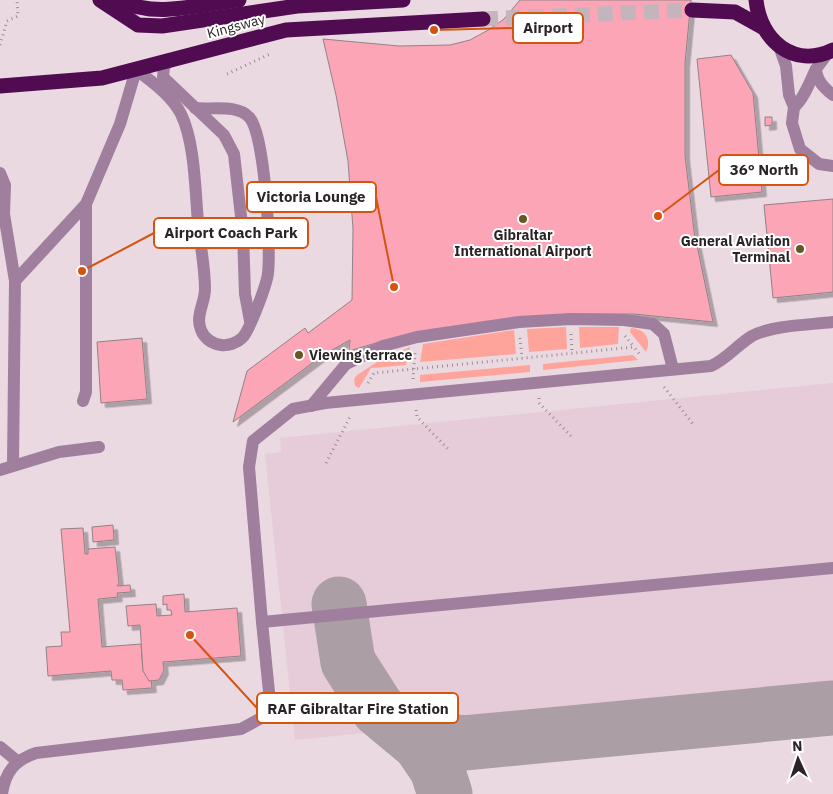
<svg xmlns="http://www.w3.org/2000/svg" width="833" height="794" font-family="'IBM Plex Sans',sans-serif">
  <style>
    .built { fill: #e5ccd8 }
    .green { fill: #fea49b }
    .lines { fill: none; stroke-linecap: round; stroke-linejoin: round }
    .taxiway { stroke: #ab9ea4; stroke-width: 55 }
    .building { fill: #fba5b6; stroke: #948285; filter: url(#shadow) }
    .highway-tunnel { stroke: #c4b5bc; stroke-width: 15; stroke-dasharray: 15 8; stroke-linecap: butt }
    .path { stroke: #9b8e94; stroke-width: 3; stroke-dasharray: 1 4; stroke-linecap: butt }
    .minor { stroke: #9f7f9d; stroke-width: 12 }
    .highway { stroke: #510c51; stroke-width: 15 }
    .poi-dot { fill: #6b5424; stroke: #fff; stroke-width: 2 }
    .labels { text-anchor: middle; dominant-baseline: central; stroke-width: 4; stroke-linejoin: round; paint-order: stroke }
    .street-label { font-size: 14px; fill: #2a2326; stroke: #fff }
    .poi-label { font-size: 14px; font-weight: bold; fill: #2a2326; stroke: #fff }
    .leader { fill: none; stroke: #d5540f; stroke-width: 2 }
    .callout-dot { fill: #d5540f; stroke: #fff; stroke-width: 2 }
    .callout { fill: #fff; stroke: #d5540f; stroke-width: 2 }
    .callout-label { font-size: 15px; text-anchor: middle; font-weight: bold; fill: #2a2326 }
  </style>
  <defs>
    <filter id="shadow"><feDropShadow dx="4.5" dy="4.5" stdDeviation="0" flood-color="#0004"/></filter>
  </defs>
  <rect width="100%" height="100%" fill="#ead9e1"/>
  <polygon class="built" points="833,383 833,686 295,740 265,454 281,452 280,438"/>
  <g class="green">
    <polygon points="566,327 567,349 529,352 527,329"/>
    <polygon points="579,327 619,327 618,344 580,348"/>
    <path d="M631 328C645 329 652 339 646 352L630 332Z"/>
    <polygon points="514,330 516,354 420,362 423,344"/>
    <polygon points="410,347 406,365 371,368 359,388 355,386 354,379 357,375 382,359"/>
    <polygon points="633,355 638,360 543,370 543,364"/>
    <polygon points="530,365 530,372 420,382 420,375"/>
  </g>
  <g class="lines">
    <g class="taxiway">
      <polyline points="339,604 348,662 378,709 420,744 437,769 445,794"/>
      <polyline points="397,723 427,738 464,743 833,708"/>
    </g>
  </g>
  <g class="building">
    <polygon points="520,0 691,0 685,63 685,156 694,231 713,322 634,314 567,314 376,343 349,351 350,340 323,355 233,422 247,371 305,328 308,333 352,300 353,229 348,161 336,95 323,39 399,46 450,45 470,40 490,29 504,19"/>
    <polygon points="731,55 753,93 762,192 711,197 697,59"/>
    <polygon points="765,117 772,117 772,125 765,126"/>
    <polygon points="833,199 833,292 773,298 764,205"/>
    <polygon points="142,338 147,399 101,403 97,342"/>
    <polygon points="113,525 114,540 93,542 92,527"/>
    <polygon points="83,528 85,554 88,554 88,549 115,547 119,583 117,586 130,585 131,592 117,593 118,597 98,599 102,647 141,644 143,671 151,680 152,688 123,690 122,680 112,680 111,671 48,676 46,647 62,646 61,632 70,632 61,529"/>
    <polygon points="184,594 185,612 237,608 241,656 163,662 164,670 159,680 149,681 143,671 140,625 128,626 126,606 156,604 157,616 172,615 171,610 167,610 167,604 163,605 163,596"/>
  </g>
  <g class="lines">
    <polyline class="highway-tunnel" points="483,19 692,10"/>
    <g class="path">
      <polyline points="0,45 7,21 18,16 17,0"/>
      <polyline points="227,74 270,54"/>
      <polyline points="571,334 572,353"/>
      <polyline points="625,336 634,347"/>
      <polyline points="520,338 522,358"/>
      <polyline points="413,379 415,353"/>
      <polyline points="368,383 374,373 634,347 641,356"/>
      <polyline points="664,387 693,424"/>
      <polyline points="539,398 539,403 571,436"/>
      <polyline points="416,410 417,417 448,449"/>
      <polyline points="326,463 350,417"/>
    </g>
    <g class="minor">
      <polyline points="779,46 786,66 789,95 794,107 792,123 800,149 819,164 833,166"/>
      <path d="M828 53 816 69C817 81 824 88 833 95"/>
      <polyline points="169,61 164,67 163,77 224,135 234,154 243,234 245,294 250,321"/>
      <path d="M794 107C803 101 811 79 816 69"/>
      <polyline points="0,173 5,185 4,214 15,281 13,464"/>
      <path d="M15 281 86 204 120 124 136 70C152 81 172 96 181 114 195 143 195 189 198 222 200 244 205 267 205 289 205 303 195 316 201 330 204 338 212 344 221 345 228 346 237 343 242 338 249 332 267 284 268 273 271 248 265 133 249 117 237 104 211 110 195 108"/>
      <polyline points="83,401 86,392 86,204"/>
      <polyline points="311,406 346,364 383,346 417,337 519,322 571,319 624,320 653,324 664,334 673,369"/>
      <polyline points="0,470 59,452 99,447"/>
      <path d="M262 622 249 467 253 441 293 409 325 403 711 366C727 359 737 345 752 336 773 325 809 325 833 322"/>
      <polyline points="0,747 17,761"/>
      <path d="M2 794C5 772 15 760 36 753L241 729 263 717 269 692 262 622 833 568"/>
    </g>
    <g class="highway">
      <polyline points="100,0 138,25 162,26 297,6 403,0"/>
      <path d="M119 0C155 19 201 4 239 0"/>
      <path d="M756 0C760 40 793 69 833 50"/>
      <polyline points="692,10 735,12 762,27"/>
      <polyline points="0,86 102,78 286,30 483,19"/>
    </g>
  </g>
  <g class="poi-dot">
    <circle cx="523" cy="219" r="5"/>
    <circle cx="800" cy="249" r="5"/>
    <circle cx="299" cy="355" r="5"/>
  </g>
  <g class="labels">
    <g class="street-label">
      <text transform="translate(236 26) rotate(-15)">Kingsway</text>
    </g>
    <g class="poi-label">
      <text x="523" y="235">Gibraltar<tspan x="523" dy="16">International Airport</tspan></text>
      <text x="790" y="241" text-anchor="end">General Aviation<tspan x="790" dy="16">Terminal</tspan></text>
      <text x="309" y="355" text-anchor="start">Viewing terrace</text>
    </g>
  </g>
  <path class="leader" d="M434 30L513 28M658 216L719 170M394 287L376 197M82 271L154 233M190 635L257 708"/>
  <g class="callout-dot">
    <circle cx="434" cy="30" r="5"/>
    <circle cx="658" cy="216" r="5"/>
    <circle cx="394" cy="287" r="5"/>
    <circle cx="82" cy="271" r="5"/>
    <circle cx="190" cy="635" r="5"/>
  </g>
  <g class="callout">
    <rect x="513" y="13" width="70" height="30" rx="5"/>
    <rect x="719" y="155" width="89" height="30" rx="5"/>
    <rect x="247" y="182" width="129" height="30" rx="5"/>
    <rect x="154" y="218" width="154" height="30" rx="5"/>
    <rect x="257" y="693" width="201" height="30" rx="5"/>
  </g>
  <g class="callout-label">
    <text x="548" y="33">Airport</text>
    <text x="764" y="175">36° North</text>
    <text x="311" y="202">Victoria Lounge</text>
    <text x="231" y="238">Airport Coach Park</text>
    <text x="358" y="714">RAF Gibraltar Fire Station</text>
  </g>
  <g transform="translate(798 759) rotate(357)" stroke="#ffffff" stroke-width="4" paint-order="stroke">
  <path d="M0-4L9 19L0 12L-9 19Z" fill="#2a2326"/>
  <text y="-8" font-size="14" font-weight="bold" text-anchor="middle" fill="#2a2326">N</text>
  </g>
</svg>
